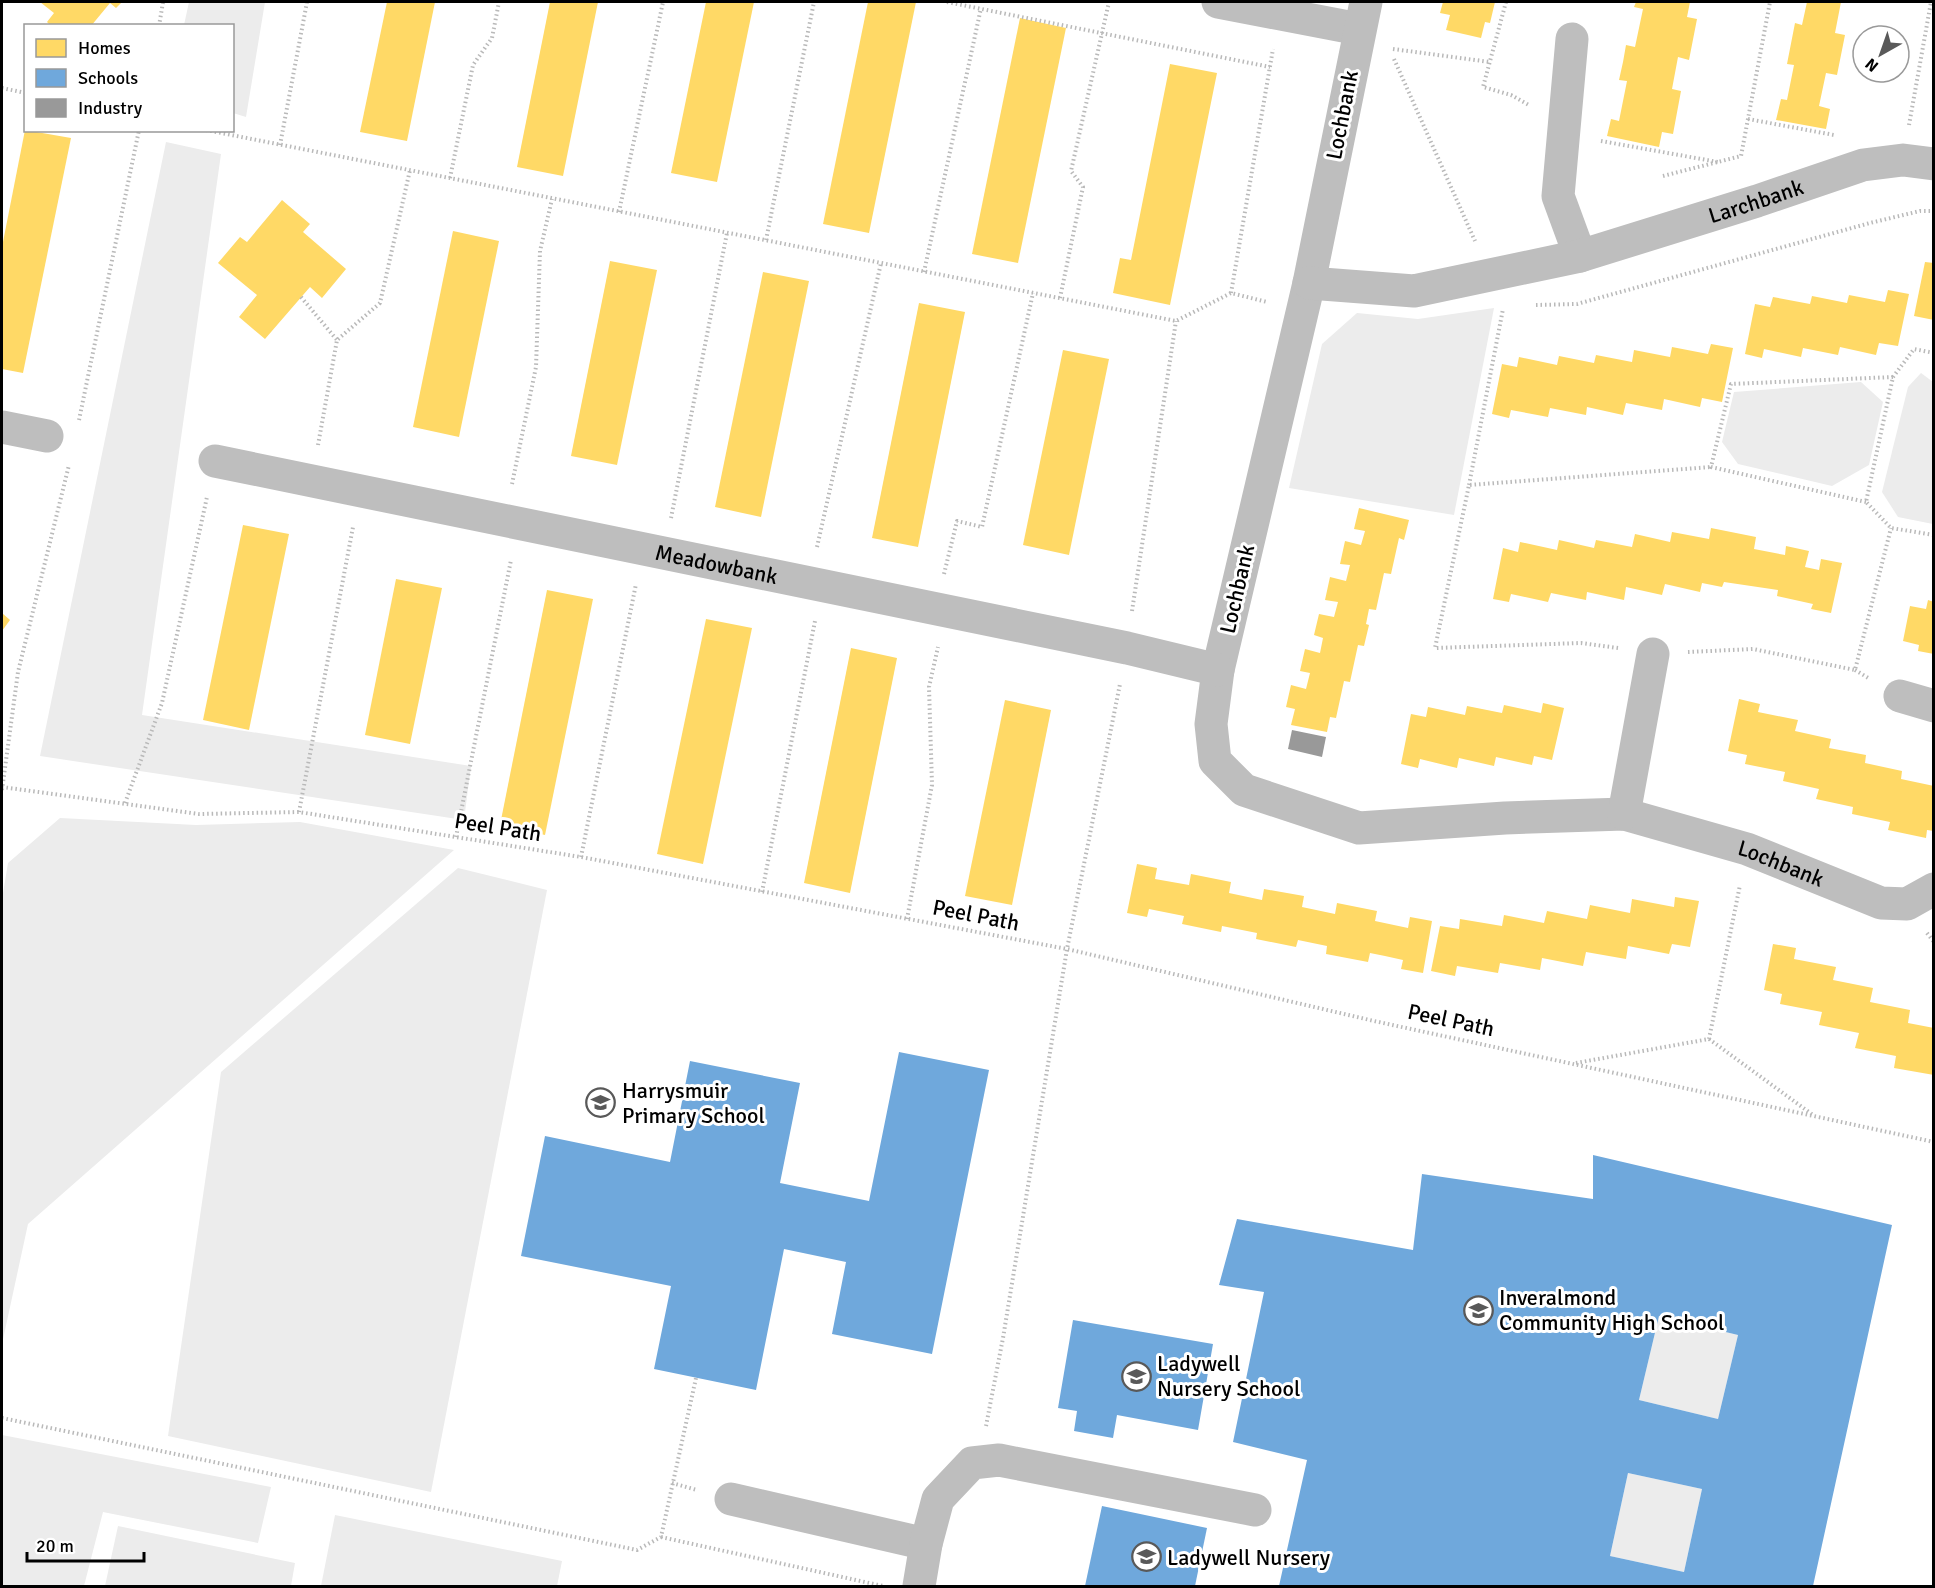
<svg xmlns="http://www.w3.org/2000/svg" width="1935" height="1588" font-family="Signika,sans-serif">
  <style>
    .green { fill: #ececec }
    .homes { fill: #ffd966 }
    .schools { fill: #6fa8dc; fill-rule: evenodd }
    .industry { fill: #999 }
    .lines { fill: none; stroke-linecap: round; stroke-linejoin: round }
    .path { stroke: #b9b9b9; stroke-width: 4; stroke-dasharray: 1.5 3; stroke-linecap: butt }
    .minor { stroke: #bebebe; stroke-width: 33 }
    .labels { text-anchor: middle; dominant-baseline: central; stroke-width: 6; stroke-linejoin: round; paint-order: stroke }
    .street-label { font-size: 22px; fill: #000; stroke: #fff }
    .poi-label { font-size: 22px; fill: #000; stroke: #fff; text-anchor: start }
  </style>
  <rect width="100%" height="100%" fill="#fff"/>
  <g class="green">
    <polygon points="189,2 265,2 246,117 233,113 232,26 184,25"/>
    <polygon points="166,142 221,154 142,715 471,766 464,820 40,756"/>
    <polygon points="1494,308 1454,515 1289,488 1322,344 1357,313 1418,319"/>
    <polygon points="1921,373 1933,382 1933,524 1898,517 1882,492 1908,387"/>
    <polygon points="1861,382 1883,402 1869,465 1832,486 1738,464 1722,442 1734,392"/>
    <polygon points="60,818 196,825 300,822 454,850 28,1224 2,1344 2,899 8,863"/>
    <polygon points="458,868 547,890 431,1492 168,1436 221,1072"/>
    <polygon points="1659,1316 1738,1335 1718,1419 1639,1400"/>
    <polygon points="2,1435 271,1487 258,1543 103,1512 84,1586 2,1586"/>
    <polygon points="1628,1473 1702,1489 1684,1572 1610,1556"/>
    <polygon points="335,1515 562,1561 557,1586 321,1586"/>
    <polygon points="118,1526 295,1563 291,1586 105,1586"/>
  </g>
  <g class="homes">
    <polygon points="40,2 122,2 116,8 110,3 91,26 51,26 47,22 54,13"/>
    <polygon points="387,2 435,2 407,141 360,132"/>
    <polygon points="550,2 598,2 563,176 517,167"/>
    <polygon points="706,2 754,2 717,182 671,173"/>
    <polygon points="868,2 916,2 869,233 823,224"/>
    <polygon points="1443,2 1495,2 1490,23 1485,22 1481,38 1446,30 1450,15 1440,13"/>
    <polygon points="1636,2 1690,2 1687,17 1697,19 1689,60 1678,57 1672,89 1681,91 1673,134 1662,132 1659,147 1607,136 1611,119 1619,121 1627,81 1619,80 1623,62 1626,45 1635,47 1643,9 1634,7"/>
    <polygon points="1807,2 1841,2 1835,33 1845,35 1837,75 1826,73 1819,106 1830,109 1826,129 1776,120 1781,99 1787,100 1794,65 1787,64 1795,23 1802,25"/>
    <polygon points="1020,18 1066,28 1018,263 972,254"/>
    <polygon points="1170,64 1217,73 1170,305 1113,293 1120,258 1131,260"/>
    <polygon points="25,130 71,138 23,373 2,369 2,247"/>
    <polygon points="282,200 310,224 303,232 346,269 322,298 310,287 265,339 239,317 257,295 218,263 240,237 247,242"/>
    <polygon points="453,231 499,241 459,437 413,427"/>
    <polygon points="610,261 657,270 617,465 571,456"/>
    <polygon points="1925,262 1934,263 1934,320 1914,316"/>
    <polygon points="763,272 809,281 761,517 715,507"/>
    <polygon points="1888,290 1909,294 1898,346 1879,343 1876,355 1840,347 1838,355 1803,348 1801,357 1764,349 1762,358 1745,354 1755,304 1770,307 1773,297 1810,304 1812,296 1847,303 1849,295 1885,302"/>
    <polygon points="919,303 965,312 918,547 872,538"/>
    <polygon points="1711,344 1733,348 1722,402 1702,398 1700,407 1664,399 1662,410 1626,403 1623,415 1587,407 1586,415 1550,408 1548,417 1511,410 1509,418 1492,414 1502,364 1517,367 1519,357 1557,365 1559,356 1594,363 1596,355 1632,362 1634,350 1670,357 1672,347 1708,354"/>
    <polygon points="1063,350 1109,359 1069,555 1023,545"/>
    <polygon points="1359,508 1409,520 1404,540 1399,538 1391,574 1384,573 1376,610 1369,609 1366,624 1369,625 1364,646 1358,645 1350,682 1344,681 1336,718 1330,717 1327,732 1291,725 1295,709 1286,707 1291,685 1306,689 1310,673 1300,671 1305,649 1320,653 1323,638 1314,635 1319,614 1334,617 1338,602 1325,600 1330,577 1346,581 1350,565 1340,564 1345,541 1361,545 1365,531 1354,529"/>
    <polygon points="243,525 289,534 249,730 203,720"/>
    <polygon points="1711,528 1756,537 1754,549 1785,555 1786,546 1809,551 1805,567 1819,570 1821,559 1842,563 1831,613 1811,609 1813,604 1777,596 1778,590 1724,582 1722,587 1702,583 1700,592 1665,584 1662,595 1626,587 1624,600 1587,592 1586,600 1551,593 1548,602 1511,594 1509,602 1493,599 1503,548 1518,552 1520,542 1557,550 1559,540 1594,548 1596,540 1632,547 1635,534 1670,542 1672,532 1709,539"/>
    <polygon points="396,579 442,588 410,744 365,735"/>
    <polygon points="547,590 593,599 545,835 500,825"/>
    <polygon points="1928,600 1934,602 1934,654 1918,651 1919,645 1903,641 1910,606 1926,609"/>
    <polygon points="2,613 10,620 2,631"/>
    <polygon points="706,619 752,628 703,864 657,854"/>
    <polygon points="851,648 897,658 850,893 804,883"/>
    <polygon points="1739,699 1760,704 1758,712 1798,720 1795,731 1831,739 1829,748 1866,755 1865,763 1902,771 1901,779 1934,786 1934,831 1927,830 1926,838 1888,830 1890,822 1852,814 1853,807 1816,799 1819,789 1783,781 1785,772 1745,764 1747,755 1728,751"/>
    <polygon points="1005,700 1051,710 1012,905 965,896"/>
    <polygon points="1543,703 1564,708 1552,760 1534,756 1532,765 1496,757 1494,766 1459,758 1457,768 1420,759 1418,768 1401,764 1411,714 1426,717 1428,707 1465,715 1467,706 1502,713 1504,705 1541,713"/>
    <polygon points="1137,864 1157,868 1155,879 1189,885 1191,874 1231,882 1229,893 1262,900 1264,889 1304,896 1302,907 1335,914 1337,903 1377,911 1375,921 1408,928 1410,917 1432,921 1423,973 1401,969 1403,960 1385,956 1370,953 1368,962 1326,954 1327,946 1298,940 1296,947 1256,939 1257,933 1222,926 1221,932 1182,924 1184,916 1149,909 1147,917 1127,913"/>
    <polygon points="1675,897 1699,901 1690,947 1672,944 1669,954 1628,946 1626,959 1586,952 1583,966 1542,958 1540,970 1500,963 1498,973 1457,966 1455,976 1431,971 1440,926 1459,929 1460,919 1502,926 1504,915 1544,923 1547,911 1587,919 1590,905 1630,913 1632,899 1674,907"/>
    <polygon points="1773,944 1796,948 1794,959 1836,967 1833,980 1873,988 1870,1002 1910,1010 1908,1023 1934,1028 1934,1075 1894,1068 1896,1056 1855,1048 1859,1033 1819,1025 1822,1012 1780,1004 1782,994 1764,990"/>
  </g>
  <g class="schools">
    <polygon points="899,1052 989,1070 932,1354 832,1334 846,1262 784,1249 756,1390 654,1369 671,1286 521,1256 545,1136 670,1162 690,1061 800,1083 780,1183 869,1201"/>
    <path d="M1593 1155 1892 1225 1813 1586H1279L1307 1460 1233 1442 1264 1292 1219 1285 1237 1219 1413 1250 1422 1174 1593 1199ZM1659 1316 1738 1335 1718 1419 1639 1400ZM1628 1473 1702 1489 1684 1572 1610 1556Z"/>
    <polygon points="1073,1320 1213,1344 1198,1430 1117,1415 1113,1438 1074,1431 1077,1411 1058,1408"/>
    <polygon points="1102,1506 1207,1528 1195,1586 1085,1586"/>
  </g>
  <polygon class="industry" points="1292,730 1326,737 1322,757 1288,749"/>
  <g class="lines">
    <g class="path">
      <polyline points="947,2 1270,67"/>
      <polyline points="1506,2 1483,87 1511,95 1529,105"/>
      <polyline points="159,26 163,2"/>
      <polyline points="1393,49 1490,62"/>
      <polyline points="1394,59 1475,241"/>
      <polyline points="2,88 26,93"/>
      <polyline points="1748,119 1834,135"/>
      <polyline points="1909,125 1931,2"/>
      <polyline points="206,130 1176,321 1231,293 1267,302"/>
      <polyline points="1601,141 1718,162"/>
      <polyline points="280,145 307,2"/>
      <polyline points="1663,176 1741,156 1770,2"/>
      <polyline points="450,178 473,65 492,38 499,2"/>
      <polyline points="619,212 663,2"/>
      <polyline points="766,240 814,2"/>
      <polyline points="924,272 981,8"/>
      <polyline points="1231,293 1273,49"/>
      <polyline points="301,297 337,340"/>
      <polyline points="1060,298 1083,187 1071,171 1109,2"/>
      <polyline points="1536,305 1577,304 1870,223 1920,211 1934,211"/>
      <polyline points="1934,353 1914,349 1893,377 1866,502 1891,528 1934,535"/>
      <polyline points="79,420 139,130"/>
      <polyline points="318,445 337,340 380,303 410,170"/>
      <polyline points="512,484 536,367 540,251 552,199"/>
      <polyline points="1469,485 1503,309"/>
      <polyline points="1866,502 1711,467 1731,384 1893,377"/>
      <polyline points="671,518 727,233"/>
      <polyline points="817,547 881,263"/>
      <polyline points="944,574 957,521 982,527 1033,293"/>
      <polyline points="1132,611 1176,321"/>
      <polyline points="1618,648 1581,643 1435,648 1469,485 1711,467"/>
      <polyline points="1688,652 1753,649 1855,670 1891,528"/>
      <polyline points="1855,670 1870,679"/>
      <polyline points="2,787 199,814 299,812 581,857 1067,949 1374,1021 1934,1142"/>
      <polyline points="2,790 18,672 69,465"/>
      <polyline points="125,803 162,703 207,497"/>
      <polyline points="299,812 353,527"/>
      <polyline points="456,837 511,560"/>
      <polyline points="581,857 636,584"/>
      <polyline points="762,892 815,621"/>
      <polyline points="907,919 932,785 929,687 938,647"/>
      <polyline points="1927,933 1934,942"/>
      <polyline points="1709,1039 1813,1115"/>
      <polyline points="1576,1063 1709,1039 1740,885"/>
      <polyline points="2,1418 637,1550 661,1537 696,1378"/>
      <polyline points="986,1426 1003,1338 1067,949 1120,684"/>
      <polyline points="672,1483 697,1490"/>
      <polyline points="661,1537 883,1586"/>
    </g>
    <g class="minor">
      <polyline points="1218,2 1359,29"/>
      <path id="s1" d="M1366 2 1309 283 1218 670 1211 724 1215 761 1244 790 1359 828 1505 818 1624 814 1747 849 1881 903 1907 904 1934 889"/>
      <polyline points="1572,39 1558,196 1580,256"/>
      <path id="s2" d="M1309 283 1414 291 1580 256 1757 201 1863 165 1903 160 1934 164"/>
      <polyline points="2,427 47,436"/>
      <path id="s3" d="M215 461 1127 648 1218 670"/>
      <polyline points="1900,696 1934,706"/>
      <polyline points="1624,814 1653,654"/>
      <polyline points="731,1499 926,1544"/>
      <polyline points="919,1586 926,1544 938,1499 972,1463 999,1460 1255,1510"/>
    </g>
  </g>
  <defs>
    <symbol id="school-ring" viewBox="-11 -11 22 22"><circle r="9.5" fill="#fff" stroke="#595959" stroke-width="1.5"/><path d="M0-5L7-2L0 1L-7-2ZM-4 1L0 2.5L4 1V4Q0 6-4 4Z" fill="#595959"/></symbol>
  </defs>
  <g fill-rule="evenodd">
    <use href="#school-ring" x="584" y="1086" width="33" height="33"/>
    <use href="#school-ring" x="1462" y="1294" width="33" height="33"/>
    <use href="#school-ring" x="1120" y="1360" width="33" height="33"/>
    <use href="#school-ring" x="1130" y="1540" width="33" height="33"/>
  </g>
  <g class="labels">
    <g class="street-label">
      <text transform="translate(1342 115) rotate(-79)">Lochbank</text>
      <text stroke="none"><textPath href="#s2" startOffset="459">Larchbank</textPath></text>
      <text stroke="none"><textPath href="#s3" startOffset="512">Meadowbank</textPath></text>
      <text transform="translate(1237 589) rotate(-77)">Lochbank</text>
      <text transform="translate(498 827) rotate(9)">Peel Path</text>
      <text stroke="none"><textPath href="#s1" startOffset="1368">Lochbank</textPath></text>
      <text transform="translate(976 915) rotate(11)">Peel Path</text>
      <text transform="translate(1451 1020) rotate(12)">Peel Path</text>
    </g>
    <g class="poi-label">
      <text x="622" y="1090">Harrysmuir<tspan x="622" dy="25">Primary School</tspan></text>
      <text x="1499" y="1297">Inveralmond<tspan x="1499" dy="25">Community High School</tspan></text>
      <text x="1157" y="1363">Ladywell<tspan x="1157" dy="25">Nursery School</tspan></text>
      <text x="1167" y="1557">Ladywell Nursery</text>
    </g>
  </g>
  <rect width="1935" height="1588" fill="none" stroke="#000000" stroke-width="6"/>
  <rect x="24" y="24" width="210" height="108" fill="#ffffff" stroke="#999999" stroke-width="1.5"/>
  <rect x="36" y="39" width="30" height="18" fill="#ffd966" stroke="#999999" stroke-width="1.5"/>
  <text x="78" y="54" font-size="18" fill="#000000">Homes</text>
  <rect x="36" y="69" width="30" height="18" fill="#6fa8dc" stroke="#999999" stroke-width="1.5"/>
  <text x="78" y="84" font-size="18" fill="#000000">Schools</text>
  <rect x="36" y="99" width="30" height="18" fill="#999999" stroke="#999999" stroke-width="1.5"/>
  <text x="78" y="114" font-size="18" fill="#000000">Industry</text>
  <g transform="translate(1881 54) rotate(220)"><circle r="28" fill="#ffffff" stroke="#999999" stroke-width="1.5"/>
  <path d="M0-4.5L10 22L0 15L-10 22Z" fill="#595959"/>
  <text y="-9" font-size="16" font-weight="bold" text-anchor="middle" fill="#000000">N</text>
  </g>
  <path d="M27 1552v9h117v-9" fill="none" stroke="#000000" stroke-width="3"/>
  <text x="36" y="1552" font-size="18" fill="#000000" stroke="#ffffff" stroke-width="4.5" paint-order="stroke">20 m</text>
</svg>
